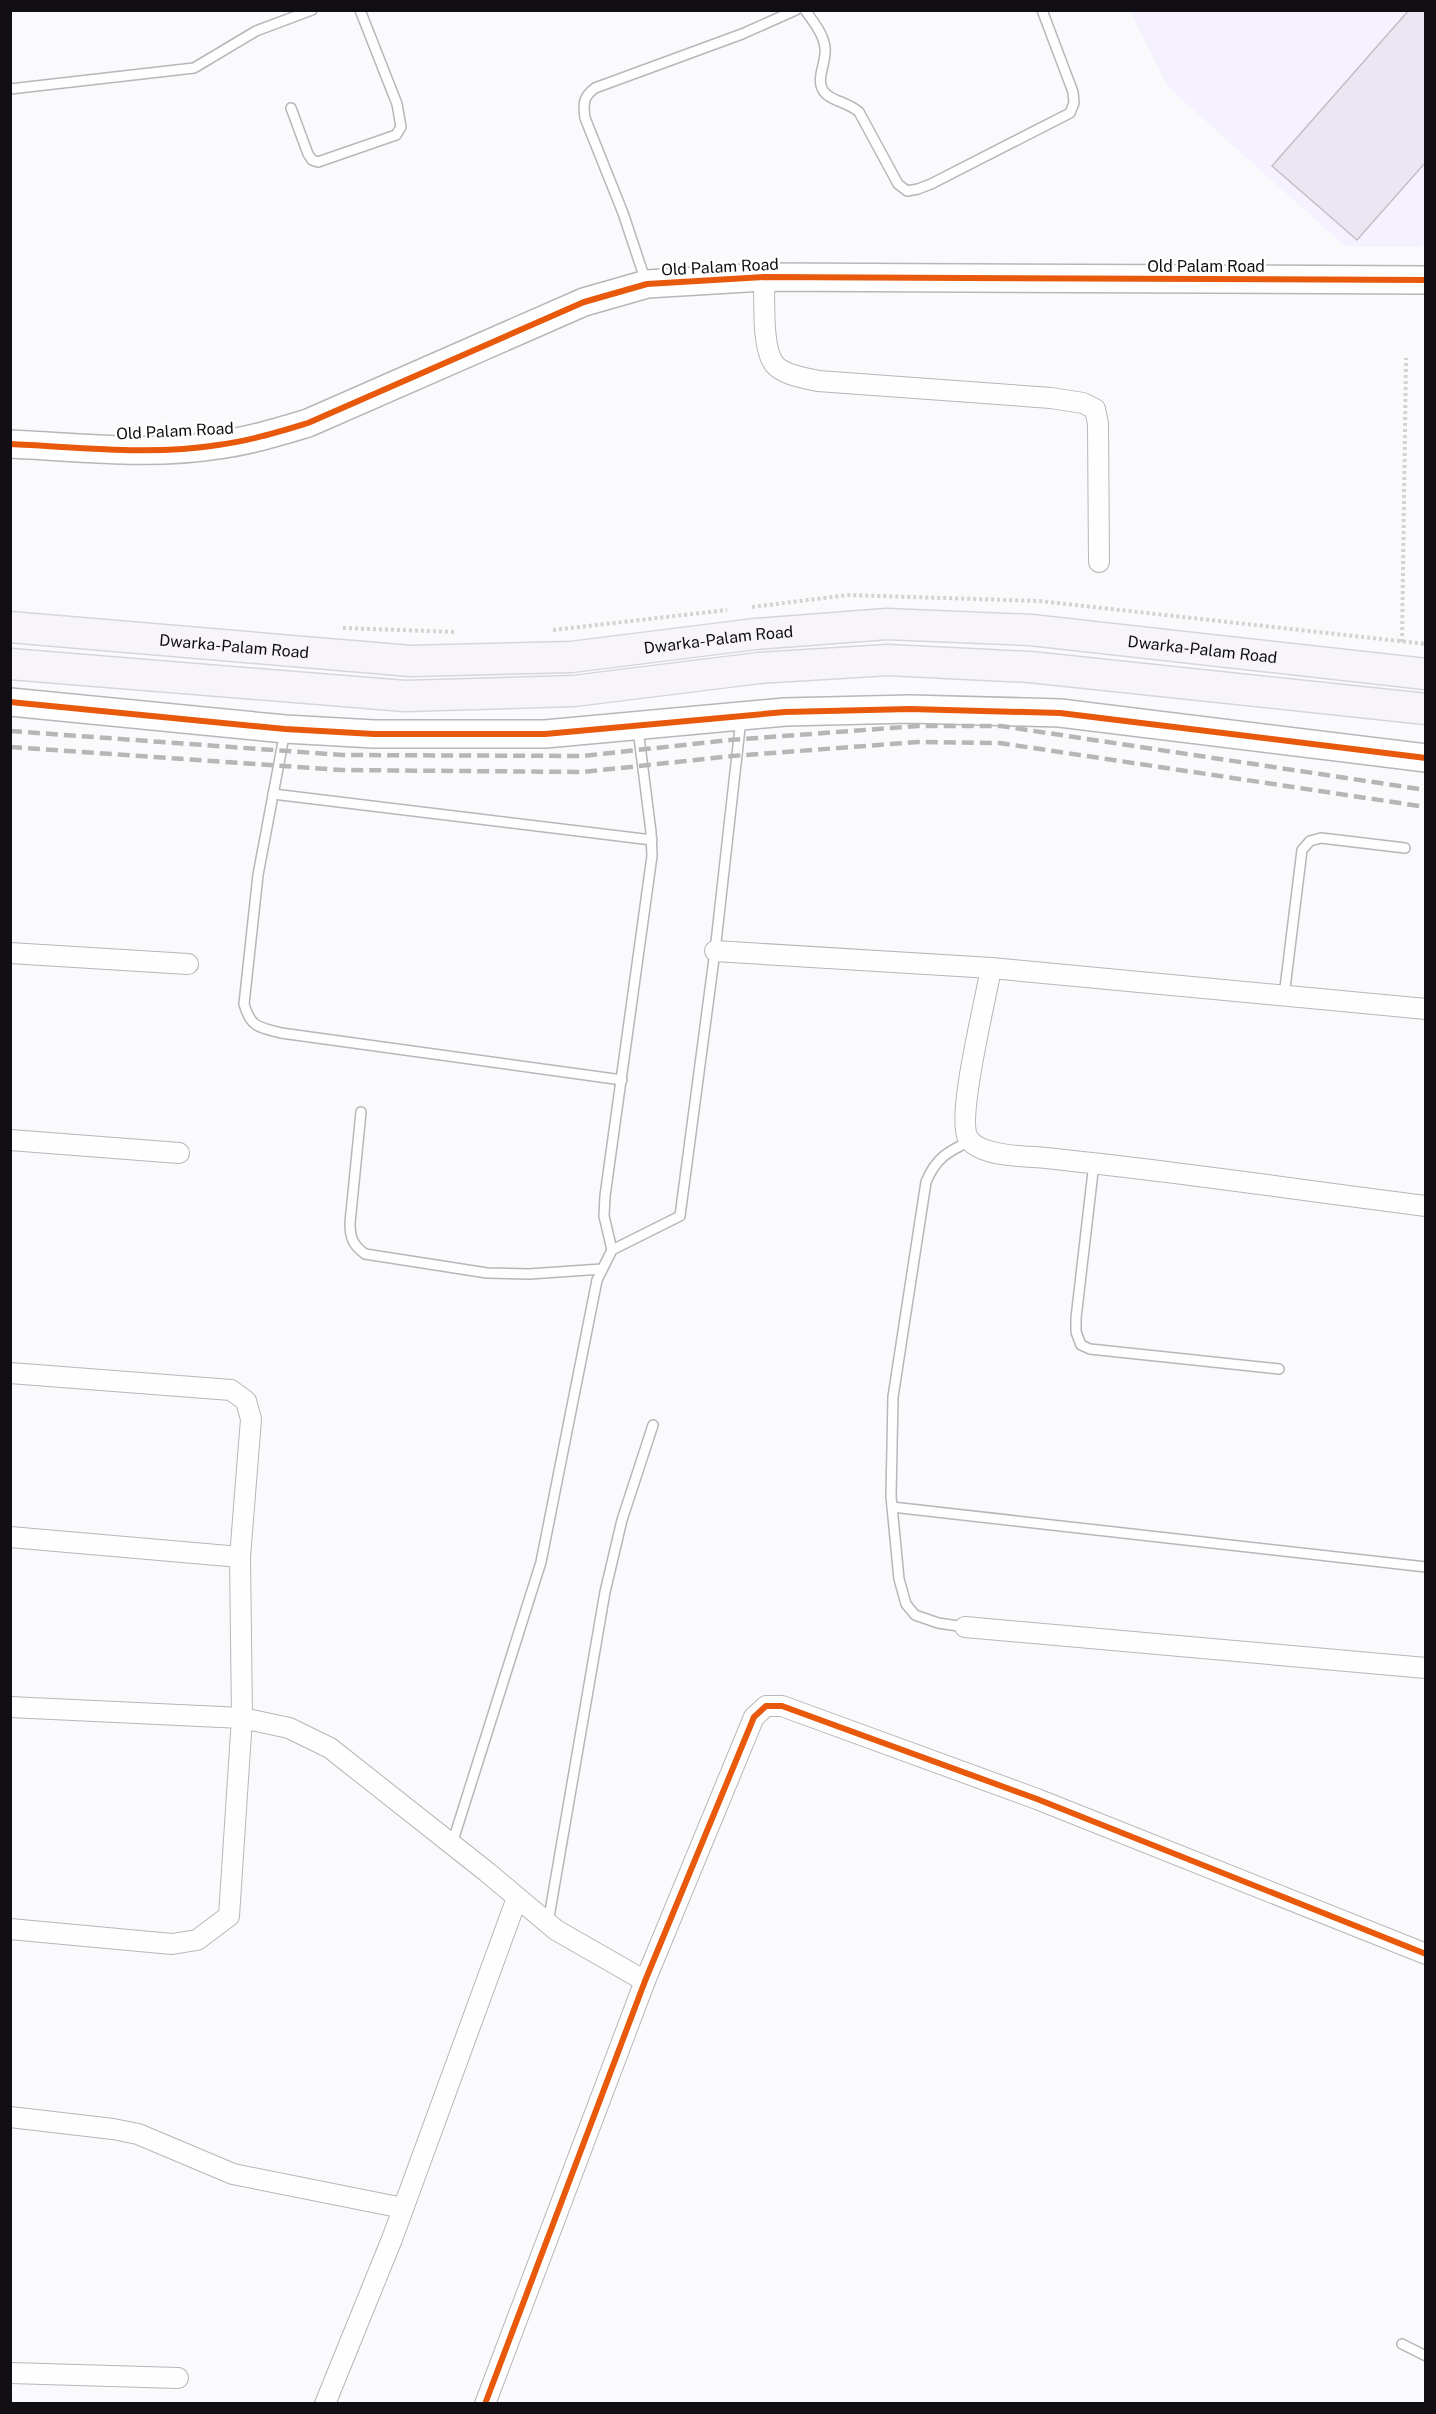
<svg xmlns="http://www.w3.org/2000/svg" width="1436" height="2414" font-family="'Public Sans',sans-serif">
  <style>
    .built { fill: #f6f1fe }
    .building { fill: #ece6f3; stroke: #c2c0c4; stroke-width: 1.5 }
    .lines { fill: none; stroke-linecap: round; stroke-linejoin: round }
    .lane-casing { stroke: #b7b6b9; stroke-width: 12 }
    .street-casing { stroke: #b7b6b9; stroke-width: 22 }
    .secondary-casing { stroke: #b7b6b9; stroke-width: 30 }
    .primary-casing { stroke: #d7d6d8; stroke-width: 33 }
    .path { stroke: #d3d3d3; stroke-width: 4; stroke-dasharray: 3 3; stroke-linecap: butt }
    .lane { stroke: #fefeff; stroke-width: 9 }
    .street { stroke: #fefeff; stroke-width: 20 }
    .secondary { stroke: #fefeff; stroke-width: 27 }
    .primary { stroke: #f7f5f9; stroke-width: 30 }
    .rail { stroke: #b7b6b7; stroke-width: 4.5; stroke-dasharray: 12 6; stroke-linecap: butt }
    .cycleway-casing { stroke: #fff; stroke-width: 10 }
    .cycleway { stroke: #e8590c; stroke-width: 6 }
    .labels { text-anchor: middle; dominant-baseline: central; stroke-width: 5; stroke-linejoin: round; paint-order: stroke }
    .street-label { font-size: 16px; fill: #110f13; stroke: #fff }
  </style>
  <rect width="100%" height="100%" fill="#faf9fc"/>
  <polygon class="built" points="1130,11 1425,11 1425,242 1421,247 1345,246 1168,87"/>
  <polygon class="building" points="1409,10 1425,10 1425,163 1357,240 1272,166"/>
  <g class="lines">
    <defs>
      <g id="lane">
        <path d="M805 10C813 21 824 35 825 48 827 64 813 81 826 94 833 101 849 103 859 112L898 184 907 191 918 189 931 184 1070 113 1074 103 1073 92 1042 10"/>
        <polyline points="10,89 194,68 256,31 312,10"/>
        <polyline points="291,108 308,154 312,160 318,162 396,135 401,127 397,104 360,10"/>
        <path d="M646 282 623 213 585 118C583 104 583 97 595 88L742 34 796 10"/>
        <path d="M285 731 258 875 244 1004C251 1028 259 1027 281 1033L622 1080"/>
        <polyline points="273,794 652,840"/>
        <polyline points="1284,996 1302,850 1310,841 1321,838 1405,848"/>
        <path d="M361 1112 350 1223C350 1238 353 1245 365 1254L487 1273 529 1274 602 1269"/>
        <polyline points="1094,1163 1076,1318 1076,1332 1081,1345 1090,1349 1279,1369"/>
        <polyline points="612,1250 604,1216 605,1196 652,856 651,832 638,729"/>
        <polyline points="892,1507 1426,1567"/>
        <path d="M965 1627 938 1623 915 1615 906 1604 899 1579 891 1496 893 1397 926 1182C936 1158 947 1152 970 1141"/>
        <polyline points="452,1844 541,1562 597,1280 612,1250 680,1216 715,951 741,719"/>
        <polyline points="548,1923 605,1592 622,1520 653,1425"/>
        <polyline points="1402,2344 1426,2356"/>
      </g>
      <g id="street">
        <path d="M764 277C765 297 761 349 775 365 784 375 805 378 818 381L1051 398 1083 403 1095 409 1098 424 1099 562"/>
        <polyline points="715,951 991,968 1426,1009"/>
        <polyline points="10,953 188,964"/>
        <path d="M991 968C986 999 956 1117 968 1138 979 1157 1027 1156 1046 1158 1173 1171 1299 1190 1426 1206"/>
        <polyline points="10,1140 179,1153"/>
        <polyline points="10,1373 231,1390 246,1401 251,1419 240,1557 242,1718 229,1916 197,1940 172,1944 10,1929"/>
        <polyline points="10,1537 240,1557"/>
        <polyline points="965,1627 1426,1668"/>
        <polyline points="10,1707 242,1718 289,1728 330,1748 487,1872 556,1930 645,1981"/>
        <polyline points="10,2117 113,2129 138,2134 233,2174 403,2208"/>
        <polyline points="10,2373 178,2378"/>
        <polyline points="325,2404 392,2239 517,1898"/>
        <polyline points="485,2404 645,1981 754,1717 766,1706 782,1706 1037,1799 1426,1954"/>
      </g>
      <g id="secondary">
        <path d="M10 444C79 447 150 456 218 445 249 441 278 432 308 423L584 302 647 284 764 277 1426 280"/>
        <polyline points="10,702 285,729 374,734 545,734 785,712 910,709 1060,713 1426,758"/>
      </g>
      <g id="primary">
        <path id="s1" d="M10 627 411 661 571 657 755 634 887 624 1031 630 1426 674"/>
        <polyline points="10,664 405,696 574,691 759,668 888,660 1030,667 1426,709"/>
      </g>
    </defs>
    <use href="#lane" class="lane-casing"/>
    <use href="#street" class="street-casing"/>
    <use href="#secondary" class="secondary-casing"/>
    <use href="#primary" class="primary-casing"/>
    <g class="path">
      <polyline points="752,607 848,595 1039,601 1426,644"/>
      <polyline points="343,628 456,632"/>
      <polyline points="553,630 727,610"/>
      <polyline points="1402,642 1406,358"/>
    </g>
    <use href="#lane" class="lane"/>
    <use href="#street" class="street"/>
    <use href="#secondary" class="secondary"/>
    <use href="#primary" class="primary"/>
    <g class="rail">
      <polyline points="10,731 342,755 582,756 730,740 918,726 1001,726 1426,790"/>
      <polyline points="10,747 341,770 583,772 732,756 918,742 1000,743 1426,807"/>
    </g>
    <defs>
      <g id="cycleway">
        <path d="M10 444C79 447 150 456 218 445 249 441 278 432 308 423L584 302 647 284 764 277 1426 280"/>
        <polyline points="10,702 285,729 374,734 545,734 785,712 910,709 1060,713 1426,758"/>
        <polyline points="485,2404 645,1981 754,1717 766,1706 782,1706 1037,1799 1426,1954"/>
      </g>
    </defs>
    <use href="#cycleway" class="cycleway-casing"/>
    <use href="#cycleway" class="cycleway"/>
  </g>
  <g class="labels">
    <g class="street-label">
      <text x="1206" y="266">Old Palam Road</text>
      <text transform="translate(720 267) rotate(-3)">Old Palam Road</text>
      <text transform="translate(175 431) rotate(-3)">Old Palam Road</text>
      <text stroke="none"><textPath href="#s1" startOffset="711">Dwarka-Palam Road</textPath></text>
      <text stroke="none"><textPath href="#s1" startOffset="225">Dwarka-Palam Road</textPath></text>
      <text stroke="none"><textPath href="#s1" startOffset="1197">Dwarka-Palam Road</textPath></text>
    </g>
  </g>
  <rect width="1436" height="2414" fill="none" stroke="#110f13" stroke-width="24"/>
</svg>
